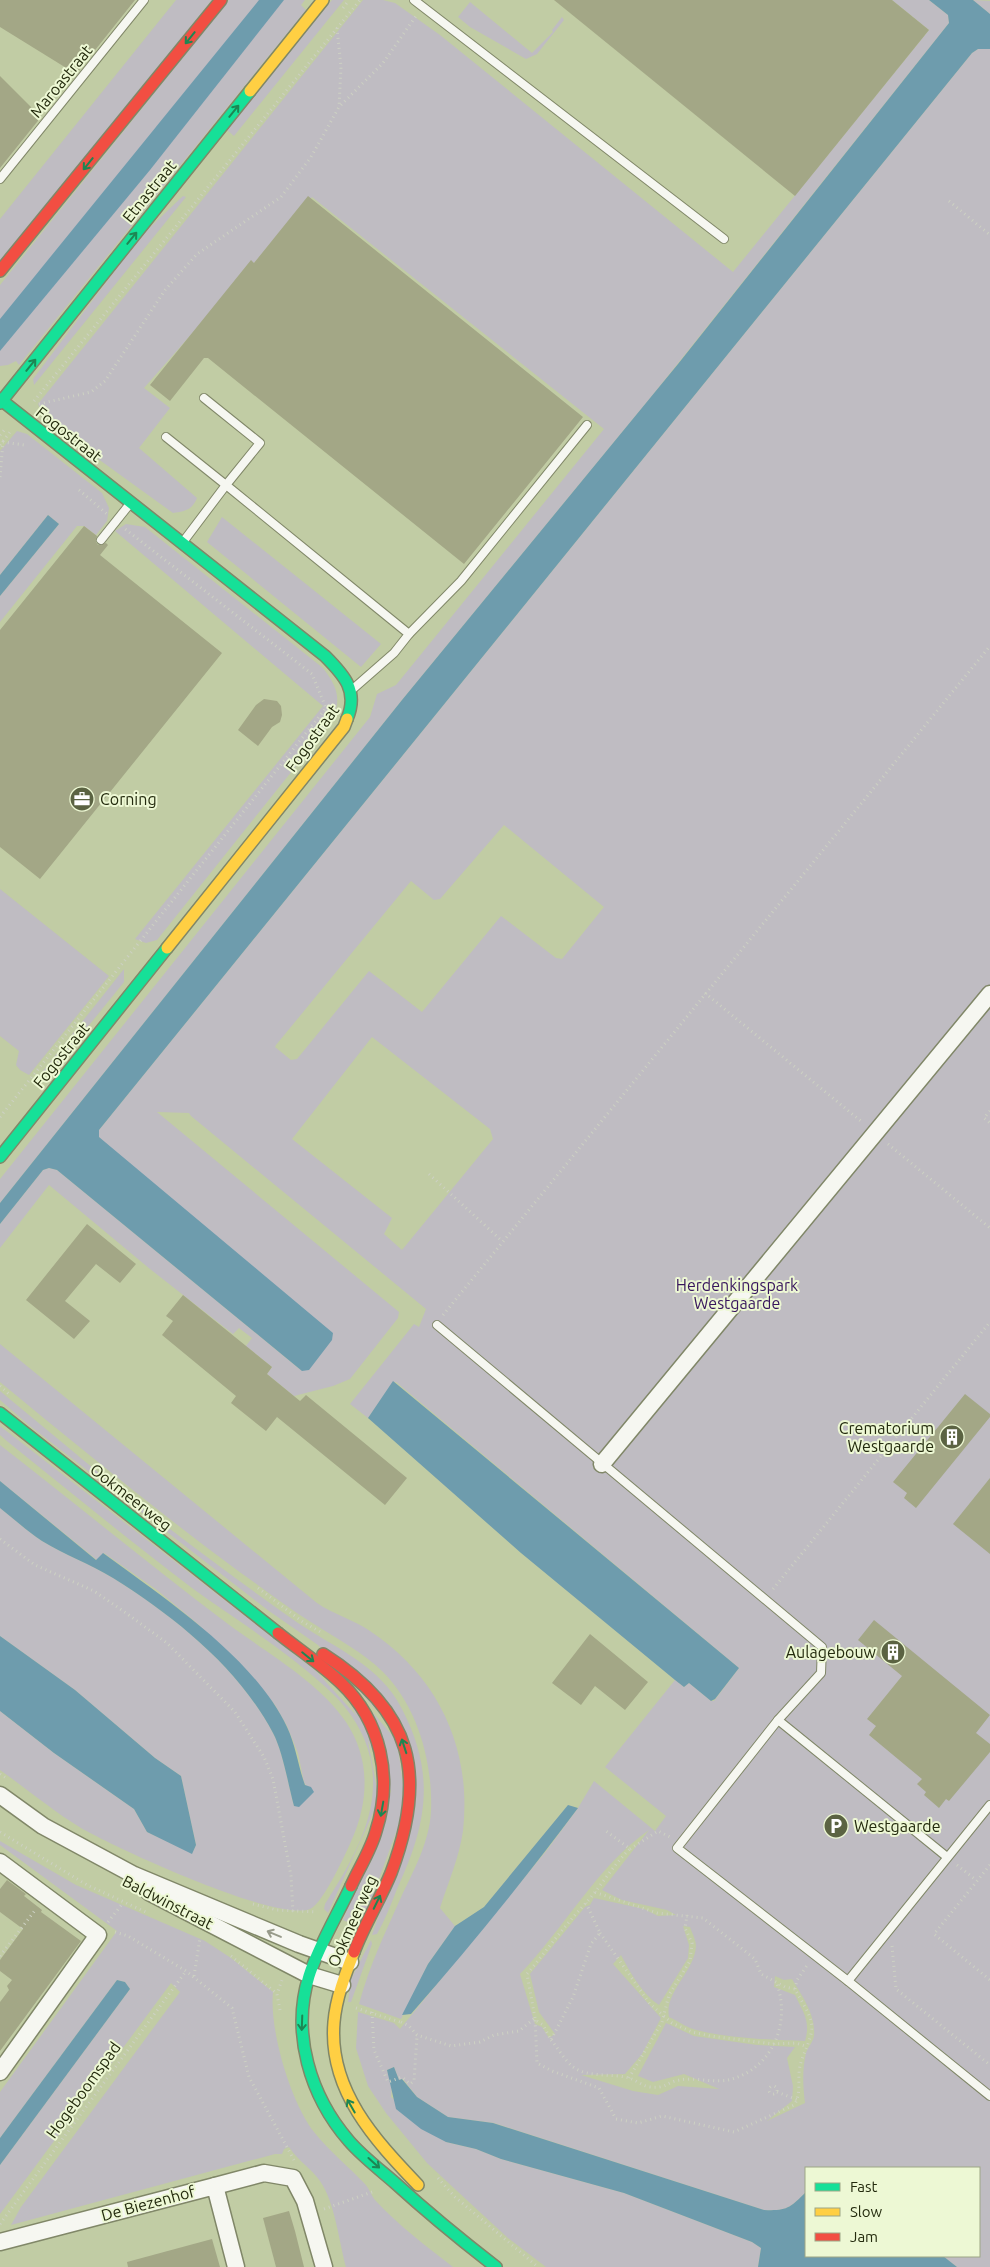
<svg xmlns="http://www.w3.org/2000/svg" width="990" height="2267" font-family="Ubuntu,sans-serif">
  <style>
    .green { fill: #bfbcc2; fill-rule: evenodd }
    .water { fill: #6e9cad }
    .building { fill: #a3a786 }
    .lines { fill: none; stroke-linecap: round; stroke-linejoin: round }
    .lane-casing { stroke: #808768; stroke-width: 10 }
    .street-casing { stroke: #808768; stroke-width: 19 }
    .fast-casing { stroke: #808768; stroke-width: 14 }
    .slow-casing { stroke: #808768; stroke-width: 14 }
    .jam-casing { stroke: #808768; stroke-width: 14 }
    .path { stroke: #cdd1c3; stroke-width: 3; stroke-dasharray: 1 4; stroke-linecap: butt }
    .lane { stroke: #f6f7f1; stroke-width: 8 }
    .street { stroke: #f6f7f1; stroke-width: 16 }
    .fast { stroke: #16e098; stroke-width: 11 }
    .slow { stroke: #ffcf43; stroke-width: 11 }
    .jam { stroke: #f24e42; stroke-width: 11 }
    .oneway { stroke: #1d8653 }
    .oneway2 { stroke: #989b8b }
    .labels { text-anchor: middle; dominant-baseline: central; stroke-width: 4; stroke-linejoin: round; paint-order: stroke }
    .street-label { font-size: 16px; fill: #242b0e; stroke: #edf8d4 }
    .poi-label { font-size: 16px; fill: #242b0e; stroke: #edf8d4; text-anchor: start }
    .park-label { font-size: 16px; fill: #37155d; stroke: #edf8d4 }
  </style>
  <rect width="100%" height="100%" fill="#c1cca4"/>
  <g class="green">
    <polygon points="176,0 212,0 0,264 0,219"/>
    <polygon points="229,0 305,0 301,5 306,10 19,365 16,361 8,365 0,366 0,285"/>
    <polygon points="332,0 344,0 234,136 227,130"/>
    <path d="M363 0H383L395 3 440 35 733 272 929 30 892 0H929L948 15 949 23 655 392 402 700 0 1203V1179L370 717 377 694 396 685 604 429 312 197 144 388 170 408 139 448 197 498C192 510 186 511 173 513L101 461 40 408 38 404Z"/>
    <polygon points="973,0 990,1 990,14"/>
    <polygon points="470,2 532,53 553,32 552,30 562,17 564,20 537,54 526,59 470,27 458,17"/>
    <path d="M978 49H990V2267H957L943 2256H979V2168H806V2192C790 2208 787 2211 764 2210L494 2123 448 2117 417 2097 403 2079 399 2080 394 2067 387 2070 392 2085 391 2097 446 2142 476 2149 501 2159 624 2193 752 2242 761 2248 758 2267H546L508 2238 456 2190 427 2163 386 2113 368 2086 356 2048 358 2012 394 2023 400 2029 547 1850 578 1808 594 1781 655 1831 666 1816 605 1767 675 1680 684 1687 689 1683 711 1701H714L739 1668 396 1382H393L368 1418 350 1404 414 1324 419 1327 426 1309 191 1116 189 1113 157 1112 399 1312 398 1318 350 1379 333 1386 294 1396 267 1374 272 1367 246 1346 252 1338 239 1328 233 1334 150 1269 49 1185 0 1248V1224L43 1170 49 1168 57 1170 302 1371 99 1137V1130L972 53ZM504 825 604 907 562 959 556 958 501 916 422 1012 369 971 297 1059 291 1060 275 1047 276 1045 411 881 434 900 440 899ZM372 1037 490 1129 493 1139 402 1250 384 1234 392 1218 292 1139ZM649 1830 602 1890 622 1900 667 1910 676 1915 658 1916 644 1909 594 1898 590 1905 585 1907 530 1974 539 2012 555 2034 549 2038 542 2027 535 2024 520 1974C563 1930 598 1865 649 1830ZM683 1926 690 1927C692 1933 696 1940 696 1946 695 1971 664 1992 669 2017 676 2020 683 2025 690 2028 719 2038 773 2040 805 2041 811 2021 803 2012 795 1995L774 1987 775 1976 784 1980 792 1979C802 1996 816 2015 814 2036 813 2042 808 2047 806 2053 802 2071 803 2086 805 2103L767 2121 792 2101 793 2086 787 2058 795 2047 757 2045 694 2036 666 2023 638 2076 653 2082 684 2074 719 2089 678 2086 658 2095 633 2091 581 2075 625 2074 642 2054 661 2018 613 1964 621 1955C630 1972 642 1994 659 2005L688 1958 689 1945Z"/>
    <polygon points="183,196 186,197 34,385 33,379 142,235"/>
    <polygon points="17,431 27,434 102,493 109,508 107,521 96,535 84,526 77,526 0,622 0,596 59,524 48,515 0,575 0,451"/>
    <polygon points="222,517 381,644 361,667 207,542"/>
    <path d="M126 524 145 527 323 668C340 690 342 703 328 726L157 940 146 943 135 939 323 706 115 531Z"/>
    <polygon points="0,889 109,976 29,1075 20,1070 16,1065 19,1051 0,1036"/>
    <polygon points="124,969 124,982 52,1071 39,1076"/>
    <path d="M0 1344 317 1603C333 1614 354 1620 370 1631 439 1677 472 1749 463 1831 459 1858 448 1883 440 1908L455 1926 428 1964 401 2019 359 2004C369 1966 386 1931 402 1895 415 1868 429 1842 431 1812 433 1763 418 1707 383 1672 363 1652 337 1639 314 1624 289 1609 265 1590 241 1573 158 1512 79 1447 0 1382Z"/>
    <path d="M0 1391C56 1437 112 1485 170 1529 212 1561 255 1593 298 1623 335 1648 381 1666 402 1709 436 1775 427 1824 397 1889 391 1904 385 1920 377 1934L372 1935 383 1903 412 1750 318 1645 269 1611 30 1426 0 1400Z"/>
    <path d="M0 1426 316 1671 365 1725 379 1800 328 1913 324 1909 325 1904C352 1861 383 1811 370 1757 365 1734 351 1712 334 1695 292 1654 239 1622 192 1588 130 1541 69 1491 8 1442L0 1435Z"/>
    <path d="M0 1445C76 1504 151 1566 228 1624 267 1653 319 1682 346 1722 370 1758 369 1799 353 1837 347 1851 323 1904 310 1909 275 1922 116 1848 81 1828 53 1811 27 1789 0 1770V1711L54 1753 134 1809 147 1832 192 1853 196 1845 181 1776 155 1758 75 1690 0 1636V1508C14 1519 27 1531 42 1541 65 1555 90 1564 113 1578 175 1617 238 1667 273 1733 283 1752 288 1784 294 1806L311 1787H307L304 1782 298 1753 287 1726 275 1705 257 1683 198 1624 157 1590 104 1553 97 1560 0 1481Z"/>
    <polygon points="334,1667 397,1741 406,1805 361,1928 343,1920 391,1791"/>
    <path d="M0 1841 76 1885 205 1941 231 1958 273 1992C269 2030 291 2103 314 2132 330 2152 348 2166 365 2184 369 2188 371 2195 375 2200 398 2225 426 2246 453 2267H346C339 2242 335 2202 320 2181 311 2168 299 2162 289 2147L284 2149 282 2154H275L11 2225 21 2207 180 1992 171 1983 0 2214V2165L130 1989 125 1982 117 1980 0 2138V2092L117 1931 0 1845Z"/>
    <polygon points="371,1940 372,1944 351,2002 348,2002 351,1979"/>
  </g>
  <g class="water">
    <polygon points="259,0 284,0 150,170 0,351 0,319"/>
    <polygon points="929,0 973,0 990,14 990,49 978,49 972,53 99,1130 99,1137 333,1333 332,1340 309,1370 302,1371 57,1170 49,1168 43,1170 0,1224 0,1203 402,700 678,364 949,23 948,15"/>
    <polygon points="48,515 59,524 0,596 0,575"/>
    <polygon points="393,1381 739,1668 715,1699 711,1701 689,1683 684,1687 675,1680 521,1553 368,1418"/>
    <path d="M0 1481 96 1560 103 1553C164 1598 254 1657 287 1727 296 1746 298 1766 305 1785L311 1787 314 1792 299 1807 294 1806C288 1784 283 1752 273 1733 238 1667 175 1617 113 1578 90 1564 65 1555 42 1541 27 1531 14 1519 0 1508Z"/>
    <polygon points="0,1636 75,1690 155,1758 181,1776 196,1845 192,1854 147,1832 134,1809 54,1753 0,1711"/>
    <path d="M568 1805 578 1808C525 1879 469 1948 411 2014L402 2015 428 1964 455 1926 484 1907Z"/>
    <polygon points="117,1980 125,1982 130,1989 0,2165 0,2138"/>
    <path d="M394 2067 399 2080 402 2079 417 2097 448 2117 493 2123 764 2210C787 2211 790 2208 806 2192V2256H943L957 2267H758L761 2248 752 2242 624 2193 501 2159 476 2149 446 2142 421 2129 396 2109 387 2070Z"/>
  </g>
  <g class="building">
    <polygon points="0,0 135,0 76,74 0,27"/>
    <polygon points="554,0 892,0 929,30 795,196"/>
    <polygon points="0,76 41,117 0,168"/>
    <polygon points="308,196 583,417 464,564 208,358 204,358 170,401 150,385 251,260 254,263"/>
    <polygon points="84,526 97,536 96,542 98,545 106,543 108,545 100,555 222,653 40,879 0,847 0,630"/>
    <polygon points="264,699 277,701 281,706 282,715 280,722 272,727 258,746 238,730 256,705"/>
    <polygon points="87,1224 136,1264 120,1283 96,1264 65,1301 90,1321 74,1339 26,1300"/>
    <polygon points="183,1295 272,1367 267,1374 300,1401 306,1395 407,1478 385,1505 277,1417 266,1431 231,1403 236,1396 162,1335 173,1321 166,1316"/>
    <polygon points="965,1394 990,1414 990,1417 916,1508 904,1498 907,1493 893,1482"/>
    <polygon points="990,1478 990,1554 953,1524"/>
    <polygon points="874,1620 990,1715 976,1733 990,1744 990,1752 949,1801 946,1799 939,1808 924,1795 926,1792 917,1784 922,1779 869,1735 876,1726 867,1719 902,1676 858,1640"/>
    <polygon points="590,1634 648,1682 625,1710 595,1686 581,1705 552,1683"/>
    <polygon points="7,1880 26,1894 24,1896 42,1910 41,1912 81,1941 0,2051 0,2002 9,1990 7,1986 12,1980 0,1971 0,1960 23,1929 0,1912 0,1889"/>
    <polygon points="289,2211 295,2231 304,2267 276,2267 263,2218"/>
    <polygon points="212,2239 220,2267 128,2267 127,2262"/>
  </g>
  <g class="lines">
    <defs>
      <g id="lane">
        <polyline points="414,0 724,239"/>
        <polyline points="0,179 144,0"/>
        <polyline points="166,437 226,485 260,443 204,398"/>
        <polyline points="101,540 129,505"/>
        <polyline points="183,542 226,485 409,634 394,653 354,688"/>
        <polyline points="409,634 461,581 587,425"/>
        <polyline points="437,1325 822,1647 821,1673 778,1720 677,1848 848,1981 990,2096"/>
        <polyline points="778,1720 947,1857"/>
        <polyline points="848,1981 990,1805"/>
      </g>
      <g id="street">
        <polyline points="602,1464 990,994"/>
        <polyline points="0,1795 43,1826 134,1875 299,1944 350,1962"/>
        <polyline points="0,1862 98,1935 0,2072"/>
        <polyline points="149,1892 309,1975 342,1985"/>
        <polyline points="215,2186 264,2173 293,2178 305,2201 324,2267"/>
        <polyline points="0,2242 215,2186 236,2267"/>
      </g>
      <g id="fast">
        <path d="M0 399 325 656C344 675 359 691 347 719"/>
        <polyline points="0,403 250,91"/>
        <polyline points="0,1157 167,948"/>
        <polyline points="0,1413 278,1633"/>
        <path d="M351 1886C338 1914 318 1947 309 1976 291 2033 310 2096 349 2141 362 2156 379 2169 394 2182 427 2212 461 2240 496 2267"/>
      </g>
      <g id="slow">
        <polyline points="250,91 323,0"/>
        <polyline points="167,948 344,727 347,719"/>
        <path d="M354 1952C345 1975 336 1998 334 2022 328 2090 375 2140 418 2185"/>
      </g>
      <g id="jam">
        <polyline points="0,271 221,0"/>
        <path d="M278 1633C298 1649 321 1664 341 1683 381 1721 393 1778 376 1831 371 1850 359 1868 351 1886"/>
        <path d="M323 1654C413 1711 428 1775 391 1873 380 1900 364 1925 354 1952"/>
      </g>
    </defs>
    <use href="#lane" class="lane-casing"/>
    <use href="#street" class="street-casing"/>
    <use href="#fast" class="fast-casing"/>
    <use href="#slow" class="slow-casing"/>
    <use href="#jam" class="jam-casing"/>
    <g class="path">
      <polyline points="343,8 349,0"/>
      <polyline points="337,28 341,67 339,107"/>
      <polyline points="949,201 990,235"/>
      <polyline points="34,401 360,0"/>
      <polyline points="39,404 91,392 105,381 165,290 197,254 281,197 311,157 339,107 383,63 416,16"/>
      <polyline points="0,435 6,428"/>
      <polyline points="0,445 10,432"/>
      <polyline points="0,477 3,442 24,445"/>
      <polyline points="79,490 107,514"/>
      <polyline points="705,993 862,1122"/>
      <polyline points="990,1111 984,1118 990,1123"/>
      <polyline points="0,1117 326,708 312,674 125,529"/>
      <polyline points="888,1144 990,1228"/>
      <polyline points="429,1174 502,1241"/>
      <polyline points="443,1315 990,646"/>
      <polyline points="0,1386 9,1394"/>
      <polyline points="0,1539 35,1565 94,1591 126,1613 167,1643 235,1712 264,1757 273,1779 291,1876 293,1912"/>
      <polyline points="258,1588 303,1622 322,1633"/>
      <polyline points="773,1589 990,1322"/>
      <polyline points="0,1774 6,1778"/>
      <polyline points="0,1832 87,1885 148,1913"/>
      <polyline points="630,1849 658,1831 670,1837"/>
      <polyline points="957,1865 976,1880"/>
      <polyline points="990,1865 934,1934 990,1980"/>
      <polyline points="253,1904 277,1910 316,1912"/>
      <polyline points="108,1922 123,1903"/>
      <polyline points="115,1932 128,1936 186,1971 232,2008 249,2077 294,2160"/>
      <polyline points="600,1933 650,2004 672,2023 692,2032 710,2036 774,2044 796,2043 805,2046"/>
      <polyline points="892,1946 896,1989 990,2065"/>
      <polyline points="0,1956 36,1909"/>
      <polyline points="231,1956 276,1993"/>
      <polyline points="194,1976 200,1938"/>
      <polyline points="795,1989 797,1980 808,1964"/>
      <polyline points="356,2008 400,2022"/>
      <polyline points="280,2010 277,1994 282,1980"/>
      <polyline points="372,2012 374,2050 388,2082 402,2077 410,2084 414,2081 417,2036"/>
      <path d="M535 2018 527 1974C547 1950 565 1925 586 1903 602 1885 613 1865 630 1849L606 1831"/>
      <polyline points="537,2021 543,2025 551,2040 573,1997 591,1944 600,1933 586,1903"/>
      <path d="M401 2022 409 2026 417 2035 451 2046 480 2042 494 2035 519 2031 535 2018 537 2063 552 2071 599 2088 616 2119 638 2123 662 2116 734 2132 794 2105C802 2094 797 2079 800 2066 803 2052 815 2035 811 2021 808 2010 800 1999 795 1989L785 1987 761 1974 755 1959 703 1918 657 1913 594 1892"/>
      <path d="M551 2040C558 2048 565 2061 573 2067 588 2078 612 2073 629 2078 636 2080 642 2086 650 2087 666 2089 667 2082 679 2080 694 2077 713 2083 728 2080 772 2070 791 2024 777 1984"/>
      <polyline points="629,2078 662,2022 669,1995 690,1961 692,1943 685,1928 687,1915"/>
      <circle cx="773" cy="2090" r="4"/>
      <polyline points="777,2092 798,2100"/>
      <polyline points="438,2178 455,2197 538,2267"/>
      <polyline points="324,2209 375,2191"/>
      <polyline points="0,2224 186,1971"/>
    </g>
    <use href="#lane" class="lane"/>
    <use href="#street" class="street"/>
    <use href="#fast" class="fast"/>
    <use href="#slow" class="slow"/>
    <use href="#jam" class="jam"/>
  </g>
  <defs><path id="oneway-shaft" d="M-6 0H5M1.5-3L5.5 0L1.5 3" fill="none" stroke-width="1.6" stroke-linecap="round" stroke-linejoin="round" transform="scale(1.25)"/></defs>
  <g class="oneway">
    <use href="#oneway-shaft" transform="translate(190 38) rotate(129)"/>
    <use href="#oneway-shaft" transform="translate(234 111) rotate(-51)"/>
    <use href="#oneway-shaft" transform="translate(88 164) rotate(129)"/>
    <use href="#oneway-shaft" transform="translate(132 238) rotate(-51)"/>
    <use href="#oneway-shaft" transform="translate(31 365) rotate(-51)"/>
    <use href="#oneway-shaft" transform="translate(308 1657) rotate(39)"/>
    <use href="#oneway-shaft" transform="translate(404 1746) rotate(-108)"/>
    <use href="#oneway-shaft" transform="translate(382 1809) rotate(100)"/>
    <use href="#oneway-shaft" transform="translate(377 1902) rotate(-64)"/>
    <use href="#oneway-shaft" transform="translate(302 2023) rotate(92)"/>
    <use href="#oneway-shaft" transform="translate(351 2106) rotate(-120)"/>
    <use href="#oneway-shaft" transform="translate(374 2163) rotate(42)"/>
  </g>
  <use class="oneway2" href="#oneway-shaft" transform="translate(274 1934) rotate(-157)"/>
  <defs>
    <symbol id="office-disc" viewBox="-11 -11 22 22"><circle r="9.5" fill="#5b6342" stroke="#edf8d4"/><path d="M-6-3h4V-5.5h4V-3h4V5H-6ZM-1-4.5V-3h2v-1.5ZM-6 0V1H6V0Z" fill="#fff"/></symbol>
    <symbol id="building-disc" viewBox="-11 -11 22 22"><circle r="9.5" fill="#5b6342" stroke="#edf8d4"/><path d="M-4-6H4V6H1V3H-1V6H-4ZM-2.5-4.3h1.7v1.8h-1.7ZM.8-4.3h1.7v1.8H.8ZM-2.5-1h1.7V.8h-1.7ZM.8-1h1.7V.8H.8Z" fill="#fff"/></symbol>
    <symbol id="parking-disc" viewBox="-11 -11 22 22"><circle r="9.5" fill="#5b6342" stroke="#edf8d4"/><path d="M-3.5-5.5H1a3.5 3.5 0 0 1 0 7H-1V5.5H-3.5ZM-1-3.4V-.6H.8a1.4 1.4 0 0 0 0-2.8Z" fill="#fff"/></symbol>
  </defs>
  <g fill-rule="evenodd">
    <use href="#office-disc" x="68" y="785" width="28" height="28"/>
    <use href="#building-disc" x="938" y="1423" width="28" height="28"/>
    <use href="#building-disc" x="879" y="1638" width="28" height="28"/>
    <use href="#parking-disc" x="822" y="1812" width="28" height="28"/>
  </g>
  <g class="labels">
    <g class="street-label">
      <text transform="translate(61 81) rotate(-51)">Maroastraat</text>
      <text transform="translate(149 191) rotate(-51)">Etnastraat</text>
      <text transform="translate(69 434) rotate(38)">Fogostraat</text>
      <text transform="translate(312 738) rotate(-54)">Fogostraat</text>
      <text transform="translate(61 1055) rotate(-51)">Fogostraat</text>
      <text transform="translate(131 1497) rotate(38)">Ookmeerweg</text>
      <text transform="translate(168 1902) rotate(27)">Baldwinstraat</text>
      <text transform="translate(352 1921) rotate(-66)">Ookmeerweg</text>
      <text transform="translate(83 2090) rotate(-54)">Hogeboomspad</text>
      <text transform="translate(148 2203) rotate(-15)">De Biezenhof</text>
    </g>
    <g class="poi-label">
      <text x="100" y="799">Corning</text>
      <text x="934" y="1428" text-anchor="end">Crematorium<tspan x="934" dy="18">Westgaarde</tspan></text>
      <text x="876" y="1652" text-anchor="end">Aulagebouw</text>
      <text x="854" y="1826">Westgaarde</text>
    </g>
    <g class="park-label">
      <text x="737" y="1285">Herdenkingspark<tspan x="737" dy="18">Westgaarde</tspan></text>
    </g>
  </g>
  <rect x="805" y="2167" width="175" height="90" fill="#edf8d4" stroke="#9da685"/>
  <rect x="815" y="2183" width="25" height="8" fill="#16e098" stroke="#9da685"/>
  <text x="850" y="2192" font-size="15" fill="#242b0e">Fast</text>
  <rect x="815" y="2208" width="25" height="8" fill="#ffcf43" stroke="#9da685"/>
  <text x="850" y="2217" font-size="15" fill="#242b0e">Slow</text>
  <rect x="815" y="2233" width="25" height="8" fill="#f24e42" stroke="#9da685"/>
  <text x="850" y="2242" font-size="15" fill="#242b0e">Jam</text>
</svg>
